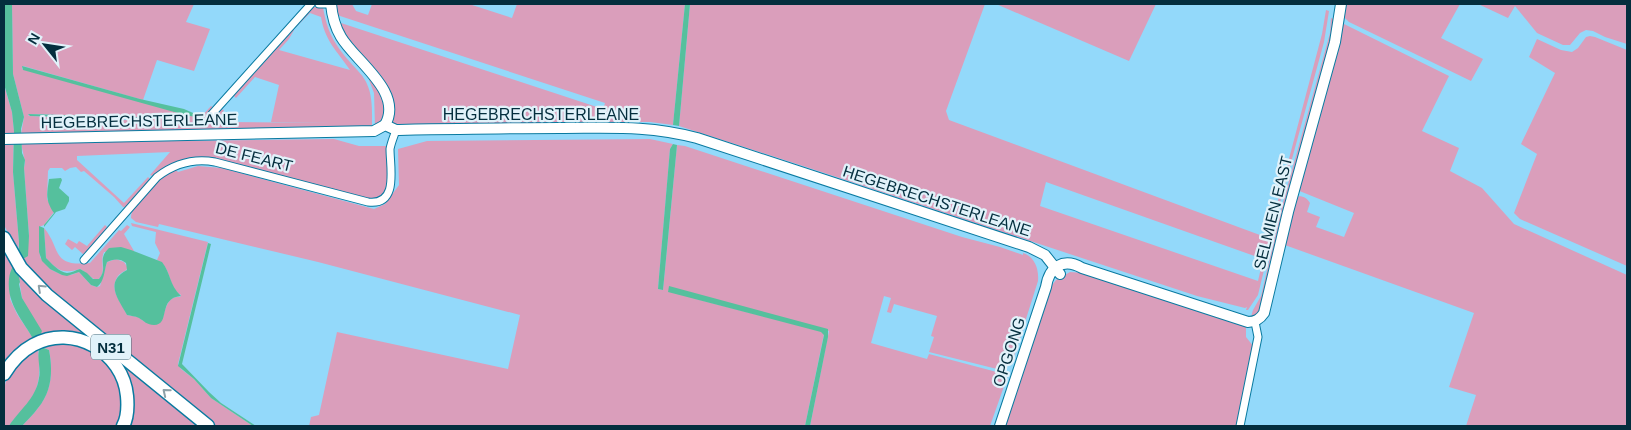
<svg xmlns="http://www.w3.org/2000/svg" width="1631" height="430" font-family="Arial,sans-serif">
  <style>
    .green { fill: #da9ebb; fill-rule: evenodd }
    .water { fill: #55c09d }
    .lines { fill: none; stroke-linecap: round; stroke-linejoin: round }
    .street-casing { stroke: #097aa0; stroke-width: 9 }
    .secondary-casing { stroke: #097aa0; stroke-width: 12 }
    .highway-casing { stroke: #097aa0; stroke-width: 15 }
    .street { stroke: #fff; stroke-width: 7 }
    .secondary { stroke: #fff; stroke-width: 10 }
    .highway { stroke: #fff; stroke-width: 12 }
    .oneway { stroke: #8ea1a8 }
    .labels { text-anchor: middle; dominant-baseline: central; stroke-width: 4.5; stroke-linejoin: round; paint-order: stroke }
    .shield { fill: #e1f2fa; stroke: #466976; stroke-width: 1 }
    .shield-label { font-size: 15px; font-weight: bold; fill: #042e3e }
    .street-label { font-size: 16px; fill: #042e3e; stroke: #e1f2fa }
  </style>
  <rect width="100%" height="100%" fill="#93d9fa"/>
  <g class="green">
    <path d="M12 4H194L186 22 210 29 194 71 157 60 143 100 23 66 22 69 200 118 211 106 214 108 208 116 211 119 220 109 224 110 220 118 225 122 334 123 271 122 279 85 255 77 236 98 233 95 292 29 294 30 289 39 279 50 350 70C337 51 325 41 321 17L310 13 296 27 294 26C303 16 309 4 323 7 327 31 334 44 350 62 356 69 364 76 367 84 373 97 372 113 372 127L21 134 24 117 13 74ZM29 114 151 118 152 119 151 121 30 116 28 115Z"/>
    <polygon points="335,4 352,4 356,11 368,15 372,4 469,4 512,18 517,4 685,4 673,125 650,122 620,122 397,126 392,122 392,111 346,40 341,29 341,23 603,109 605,103 337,15"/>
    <path d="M690 4H985L946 111 949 120 1268 238 1322 34 1326 10 1329 11 1324 42 1281 199 1258 295 1248 310H1246L1247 307 1245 308 1197 296 806 167 679 126ZM1046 182 1263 259 1258 281 1040 206Z"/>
    <polygon points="996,4 1156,4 1129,61"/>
    <polygon points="1344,4 1460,4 1441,38 1483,59 1471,81 1349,22 1343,16"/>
    <polygon points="1478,4 1627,4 1627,44 1605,37 1593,31 1586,30 1580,33 1570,45 1563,45 1537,33 1515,6 1508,18"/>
    <polygon points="1331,18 1336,20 1263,305 1257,315 1251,317 1253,310 1261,296 1282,206 1330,33"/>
    <path d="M1344 24 1449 76 1422 131 1459 148 1450 171 1482 188 1514 224 1627 275V426H1466L1476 395 1449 387 1474 313 1282 244 1295 197C1302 195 1307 198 1310 203L1307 212 1320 217 1316 227 1344 237 1354 213 1297 190 1341 26Z"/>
    <polygon points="1590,36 1595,37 1627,50 1627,266 1520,219 1514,213 1537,154 1521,144 1555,73 1529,57 1537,39 1561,50 1572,52 1578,48 1586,37"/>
    <path d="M371 79C381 92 392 114 375 127L374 93 369 80Z"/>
    <polygon points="4,85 12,112 14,131 13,172 19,242 18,253 4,225"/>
    <path d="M334 139 359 146H388L389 182 386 193 375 200 194 158 155 177 150 175 170 152 77 156V160L124 203 148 177 151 180 127 208 123 207 114 197 84 171 81 172 76 167 70 168 65 171 62 168H50L48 171 47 199 54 212 44 225 39 227 40 257 50 269 62 275H71L79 272 91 285 97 287 100 286 107 262 116 259 124 262 128 268C125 272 121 272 118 276 108 291 122 302 127 315L138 317 145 322 163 317C166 307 168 296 180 297L181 295C167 287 172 266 157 260L160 253 155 243 156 232 132 226 131 223 208 242 178 364 181 369 194 379 211 398 253 426H216L50 291 23 263 29 236 24 168 25 162 21 143Z"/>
    <path d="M650 139 673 144 670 149 658 289 663 290 677 145 685 146 962 237 1000 247 1023 255V253C1035 257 1039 269 1038 281L1012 363H1008L1005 371 929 352 934 337 931 336 937 316 894 304 891 313 887 312 891 298 884 296 871 343 927 359 929 354 1008 375 990 426H810L829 331 688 297 821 331 824 334 805 426H309L311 417 319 415 337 332 508 369 520 315 318 262 159 224 158 227 136 222 131 218C131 201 161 178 174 168L178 172 198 166 222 168 374 209 385 204 399 185 398 149 427 141Z"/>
    <polygon points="105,225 108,228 84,255 75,247 72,250 65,244 68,239 77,244 79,241 87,246"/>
    <path d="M127 225 130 227 124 234 134 251 104 252C99 262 108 273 97 280 91 279 86 272 80 269 63 274 58 271 46 258L44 228C62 249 50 267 90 263L119 230 121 231Z"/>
    <polygon points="4,244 14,262 10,299 17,314 35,341 4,369"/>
    <polygon points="1070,272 1084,273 1246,325 1246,337 1254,347 1237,426 1002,426 1049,289 1056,280"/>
    <polygon points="18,273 204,426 126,426 130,403 104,350 41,338 22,298"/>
    <path d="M59 342 80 345 100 356 117 378 123 407 118 426H22C27 420 33 415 38 408 52 391 53 371 49 350L44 348V345Z"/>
    <path d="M38 348C40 368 42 387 27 404 21 412 14 418 9 426H4C4 406 0 380 15 365 22 359 30 353 38 348Z"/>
  </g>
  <g class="water">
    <path d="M4 4H12L13 74 24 117 21 129 22 153 25 160 24 168 29 236 28 256 23 259 18 273 20 282 19 284 22 298 42 331 40 336 44 348 49 350C53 371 52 391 38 408 33 415 27 420 22 426H9C19 410 36 399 39 378 41 369 37 359 39 350 29 326 6 308 9 279 10 268 16 263 18 253 19 250 19 246 19 242L13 172 14 131 12 112 4 84Z"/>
    <polygon points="685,4 690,4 679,126 673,125"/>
    <polygon points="22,66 140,99 184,109 200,116 204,114 201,118 185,115 23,70"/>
    <polygon points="28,114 151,118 153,119 30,116"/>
    <polygon points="673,144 677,145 663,290 658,289 659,277 670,149"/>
    <path d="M61 178 62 180 59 188 69 197V201L65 209 56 212 44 227V225L54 213C45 200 47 194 49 179Z"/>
    <path d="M39 226 44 228 46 258C51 263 59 272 67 273 71 273 76 270 80 269L87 273 93 279H99C109 267 96 260 109 248L121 247 131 250 162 262C171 273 169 285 181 296 157 298 171 325 154 325 147 325 144 321 139 318 135 316 131 316 127 315 118 299 104 282 127 270L126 263C120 258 113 259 107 262 104 270 105 281 97 287L91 285 79 272 67 276 62 275 50 269 42 261 39 252Z"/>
    <polygon points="208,243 211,244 182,364 209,392 221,403 256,426 253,426 211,398 194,379 178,366"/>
    <polygon points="669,286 828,329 828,337 810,426 805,426 824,335 821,332 668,292"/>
  </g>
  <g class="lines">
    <defs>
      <g id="street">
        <polyline points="319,4 331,4"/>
        <polyline points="211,115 311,4"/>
        <path d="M84 260 157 177C174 164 193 158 215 162L368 202C399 206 390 168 390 149 391 143 394 136 396 130"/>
        <polyline points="1240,426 1258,337 1255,322"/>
      </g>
      <g id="secondary">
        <path d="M331 4C332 15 335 27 341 37 355 61 404 92 385 125"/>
        <path d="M4 139 374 131 385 125 396 130C451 129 505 128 560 128 610 128 648 125 697 138L1029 247 1045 255 1060 274"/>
        <path d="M1000 426 1046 287C1049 267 1063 257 1082 268L1248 322C1256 322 1260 319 1264 313L1288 212 1335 42 1341 4"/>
      </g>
      <g id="highway">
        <polyline points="4,238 21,268 47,295 208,426"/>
        <path d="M4 374C12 361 20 352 33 345 73 323 123 352 127 396 128 407 128 417 123 426"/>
      </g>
    </defs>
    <use href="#street" class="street-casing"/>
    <use href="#secondary" class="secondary-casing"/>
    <use href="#highway" class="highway-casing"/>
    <use href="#street" class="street"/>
    <use href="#secondary" class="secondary"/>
    <use href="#highway" class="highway"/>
  </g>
  <defs><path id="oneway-chevron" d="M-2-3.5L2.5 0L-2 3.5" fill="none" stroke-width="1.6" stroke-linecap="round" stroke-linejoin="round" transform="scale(1.25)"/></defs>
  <g class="oneway">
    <use href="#oneway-chevron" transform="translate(41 288) rotate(-137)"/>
    <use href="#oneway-chevron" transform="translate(166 392) rotate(-141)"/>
  </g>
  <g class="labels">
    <rect class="shield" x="91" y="334.5" width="40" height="25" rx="4"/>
    <g class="shield-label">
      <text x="111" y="347">N31</text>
    </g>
    <g class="street-label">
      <text x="541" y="114">HEGEBRECHSTERLEANE</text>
      <text transform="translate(139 121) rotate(-1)">HEGEBRECHSTERLEANE</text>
      <text transform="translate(254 157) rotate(14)">DE FEART</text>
      <text transform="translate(937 201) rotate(18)">HEGEBRECHSTERLEANE</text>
      <text transform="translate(1273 213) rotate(-76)">SELMIEN EAST</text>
      <text transform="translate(1009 352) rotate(-72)">OPGONG</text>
    </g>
  </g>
  <rect width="1631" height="430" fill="none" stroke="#042e3e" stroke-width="10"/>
  <g transform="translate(45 45) rotate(300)" stroke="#e1f2fa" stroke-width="4" paint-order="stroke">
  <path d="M0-4L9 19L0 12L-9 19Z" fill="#042e3e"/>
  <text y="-8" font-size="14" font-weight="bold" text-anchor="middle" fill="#042e3e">N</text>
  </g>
</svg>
